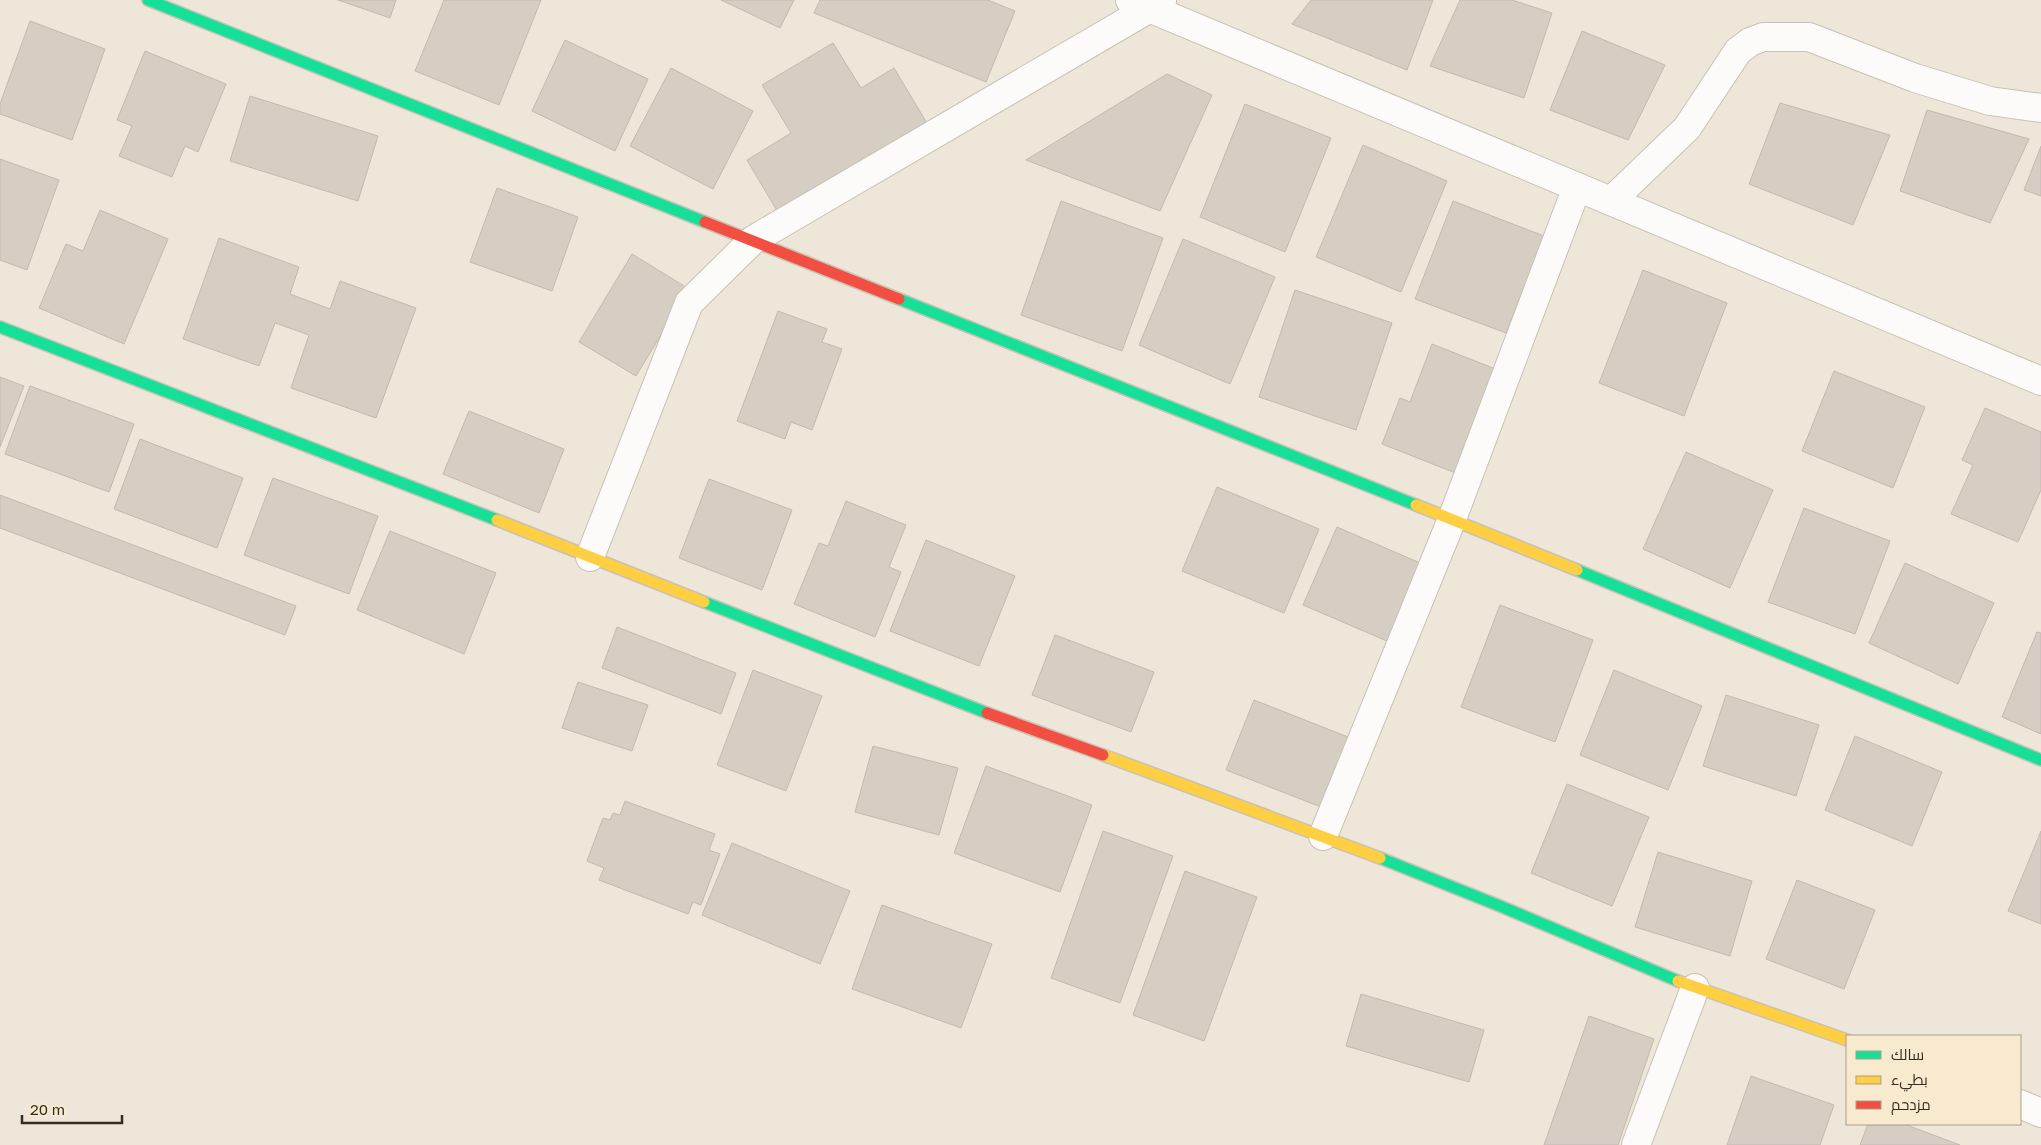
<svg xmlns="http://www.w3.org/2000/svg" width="2041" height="1145" font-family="'Golos Text',Cairo,sans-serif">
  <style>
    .building { fill: #d6cec3; stroke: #c2bab0 }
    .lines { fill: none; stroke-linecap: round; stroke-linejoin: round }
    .street-casing { stroke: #c8c2b6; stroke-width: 30 }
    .fast-casing { stroke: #c8c2b6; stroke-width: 14 }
    .slow-casing { stroke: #c8c2b6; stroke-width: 14 }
    .jam-casing { stroke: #c8c2b6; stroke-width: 14 }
    .street { stroke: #fcfbf9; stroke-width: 28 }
    .fast { stroke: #16e098; stroke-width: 11 }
    .slow { stroke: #ffcf43; stroke-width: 11 }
    .jam { stroke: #f24e42; stroke-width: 11 }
  </style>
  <rect width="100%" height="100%" fill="#eee6d8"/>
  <g class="building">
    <polygon points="338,0 396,0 390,18"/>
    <polygon points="444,0 541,0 499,105 415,71"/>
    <polygon points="721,0 794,0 780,28"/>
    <polygon points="820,0 988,0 1015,11 986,82 814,13"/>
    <polygon points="1311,0 1433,0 1407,70 1292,24"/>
    <polygon points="1460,0 1512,0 1552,13 1524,98 1430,66"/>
    <polygon points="30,21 105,49 72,140 0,114 0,104"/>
    <polygon points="1582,31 1665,65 1628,140 1550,110"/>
    <polygon points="565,40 648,79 615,151 532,111"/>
    <polygon points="833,43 861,88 894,68 928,125 779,214 747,160 791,133 762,85"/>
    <polygon points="145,51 226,84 198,152 185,146 172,177 119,156 132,126 117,120"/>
    <polygon points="671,68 753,111 713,189 630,146"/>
    <polygon points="1167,74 1212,95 1160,211 1026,160"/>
    <polygon points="250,96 378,136 358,201 230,161"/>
    <polygon points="1780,103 1890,135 1853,225 1749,184"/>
    <polygon points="1245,104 1331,138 1285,252 1200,217"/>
    <polygon points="1927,110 2029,139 1990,223 1900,191"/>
    <polygon points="1363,145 1447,181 1401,292 1316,257"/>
    <polygon points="2041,146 2041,196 2024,190"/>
    <polygon points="0,159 59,180 27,270 0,260"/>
    <polygon points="497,188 578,217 552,291 470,262"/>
    <polygon points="1061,201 1163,238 1122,351 1021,315"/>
    <polygon points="1453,201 1544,236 1506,333 1415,299"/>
    <polygon points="100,210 168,239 124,344 39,308 66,244 83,251"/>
    <polygon points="219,238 299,267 290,294 330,309 340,281 416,308 376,418 291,388 309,335 275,323 259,366 183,339"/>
    <polygon points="1183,239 1275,277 1230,384 1139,345"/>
    <polygon points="632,254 689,289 636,376 579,342"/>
    <polygon points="1643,270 1727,303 1684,416 1599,383"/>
    <polygon points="1295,290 1392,323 1356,430 1259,397"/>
    <polygon points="778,311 827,329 822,342 842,349 812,430 791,422 785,439 737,421"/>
    <polygon points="1432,344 1498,370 1458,474 1382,444 1400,398 1410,402"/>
    <polygon points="1834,371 1925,407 1893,488 1802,451"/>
    <polygon points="0,377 24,386 0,447"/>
    <polygon points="30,386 134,424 109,492 5,454"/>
    <polygon points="1985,408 2041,432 2041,490 2018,542 1951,514 1973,465 1962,460"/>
    <polygon points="469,411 564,449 539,513 443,474"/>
    <polygon points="140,439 243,478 217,548 114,509"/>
    <polygon points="1686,452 1773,490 1730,588 1643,549"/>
    <polygon points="273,478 378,516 349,594 244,555"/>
    <polygon points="709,479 792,510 762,590 679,558"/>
    <polygon points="1217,487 1319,529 1284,613 1182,571"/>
    <polygon points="0,495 296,606 285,635 0,528"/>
    <polygon points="846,501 906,525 889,567 901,572 875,637 794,604 819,543 828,546"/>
    <polygon points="1804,508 1890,541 1855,634 1768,602"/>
    <polygon points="1337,527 1427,566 1394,644 1303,605"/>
    <polygon points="390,531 496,573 464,654 357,610"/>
    <polygon points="926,540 1015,576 979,666 890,631"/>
    <polygon points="1905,563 1994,603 1958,684 1869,643"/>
    <polygon points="1500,605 1593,640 1555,742 1461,707"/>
    <polygon points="617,627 736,673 721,714 602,668"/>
    <polygon points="2037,632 2041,633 2041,734 2002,717"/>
    <polygon points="1055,635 1154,672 1131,732 1032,695"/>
    <polygon points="753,670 822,696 786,791 717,765"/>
    <polygon points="1614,670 1702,706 1668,790 1580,755"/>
    <polygon points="578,682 648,705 632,751 562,728"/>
    <polygon points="1726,695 1819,725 1796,796 1703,766"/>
    <polygon points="1254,700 1348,737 1321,807 1226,770"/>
    <polygon points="1855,736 1942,772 1912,846 1825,810"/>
    <polygon points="873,746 958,768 939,835 855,812"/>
    <polygon points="986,766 1092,805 1060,892 954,853"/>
    <polygon points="1567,784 1649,817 1612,906 1531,873"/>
    <polygon points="625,801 715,834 709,850 720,854 701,905 693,902 688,914 599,880 604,868 587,861 603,818 610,820 613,813 620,815"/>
    <polygon points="1103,831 1173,856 1120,1003 1051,978"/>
    <polygon points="2041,831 2041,924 2008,911"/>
    <polygon points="732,843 850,891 820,964 702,915"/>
    <polygon points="1658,852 1752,881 1730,956 1635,927"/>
    <polygon points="1185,871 1257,897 1204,1041 1133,1015"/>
    <polygon points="1797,880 1875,910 1844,989 1766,959"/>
    <polygon points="882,905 992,944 961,1028 852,989"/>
    <polygon points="1361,994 1484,1030 1469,1082 1346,1046"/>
    <polygon points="1589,1016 1654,1039 1618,1145 1544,1145"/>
    <polygon points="1751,1076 1834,1105 1820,1145 1727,1145"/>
    <polygon points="1868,1124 1904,1124 1960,1145 1860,1145"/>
  </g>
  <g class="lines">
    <defs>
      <g id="street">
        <polyline points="1130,0 2041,381"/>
        <polyline points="1611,201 1687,128 1738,51 1750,42 1763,37 1809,37 1915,78 1990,101 2041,108"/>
        <polyline points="590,557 689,303 753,240 1162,1"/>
        <polyline points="1323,836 1452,519 1577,187"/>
        <polyline points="2020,1104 2041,1113"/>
        <polyline points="1636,1145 1695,988"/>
      </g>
      <g id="fast">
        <polyline points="148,0 705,222"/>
        <polyline points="899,299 1416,505"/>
        <polyline points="0,327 497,520"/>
        <polyline points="1577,570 2041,760"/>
        <polyline points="704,602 987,713"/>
        <polyline points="1380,858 1500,906 1678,981"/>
      </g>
      <g id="slow">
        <polyline points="1416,505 1577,570"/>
        <polyline points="497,520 704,602"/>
        <polyline points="1103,755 1380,858"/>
        <polyline points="1678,981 1847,1040"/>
      </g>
      <g id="jam">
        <polyline points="705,222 899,299"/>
        <polyline points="987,713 1103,755"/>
      </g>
    </defs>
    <use href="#street" class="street-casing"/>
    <use href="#fast" class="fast-casing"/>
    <use href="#slow" class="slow-casing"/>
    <use href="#jam" class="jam-casing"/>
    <use href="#street" class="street"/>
    <use href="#fast" class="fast"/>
    <use href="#slow" class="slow"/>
    <use href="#jam" class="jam"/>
  </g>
  <rect x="1846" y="1035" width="175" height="90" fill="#f8eace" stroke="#a99e8a"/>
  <rect x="1856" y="1051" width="25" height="8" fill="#16e098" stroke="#a99e8a"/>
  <text x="1891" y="1060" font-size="15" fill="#332d23">سالك</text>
  <rect x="1856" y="1076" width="25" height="8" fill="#ffcf43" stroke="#a99e8a"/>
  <text x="1891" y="1085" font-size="15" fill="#332d23">بطيء</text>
  <rect x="1856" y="1101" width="25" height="8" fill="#f24e42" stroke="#a99e8a"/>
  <text x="1891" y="1110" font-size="15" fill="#332d23">مزدحم</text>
  <path d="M22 1115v8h100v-8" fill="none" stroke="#332d23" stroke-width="2.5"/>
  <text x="30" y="1115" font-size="15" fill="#332d23" stroke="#f8eace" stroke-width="4" paint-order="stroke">20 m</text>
</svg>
